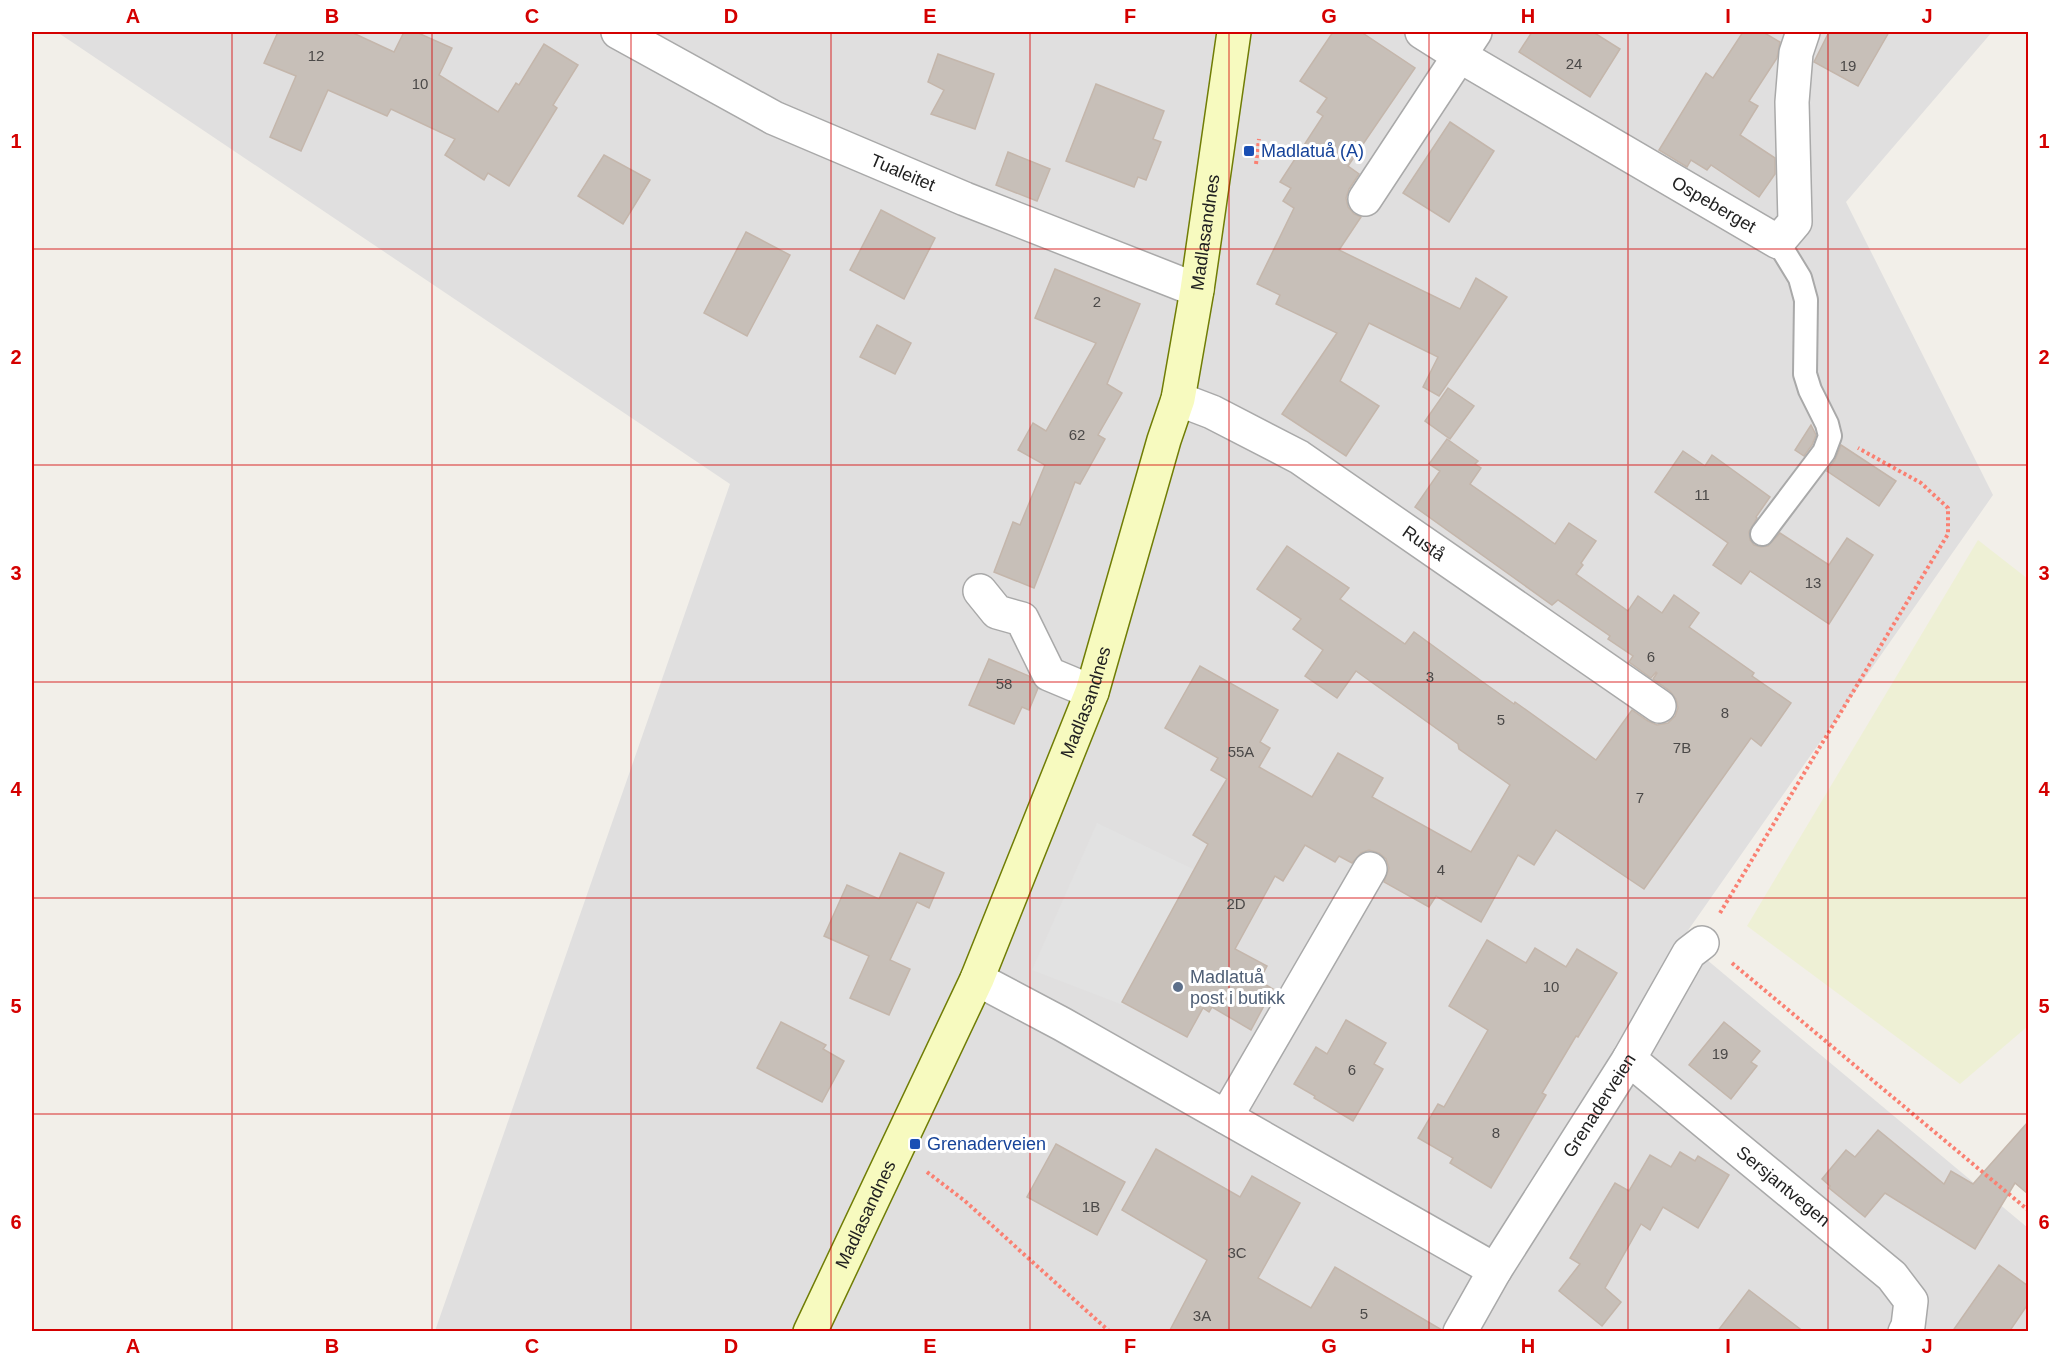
<svg xmlns="http://www.w3.org/2000/svg" width="2060" height="1363" font-family="Arial,sans-serif">
  <style>
    .residential { fill: #e0dfdf }
    .farmland { fill: #eef0d5 }
    .parking { fill: #e2e2e2 }
    .building { fill: #c7bfb8; stroke: #c4b6ab; stroke-width: 1.5 }
    .lines { fill: none; stroke-linecap: round; stroke-linejoin: round }
    .lane-casing { stroke: #a9a9a9; stroke-width: 26 }
    .street-casing { stroke: #a9a9a9; stroke-width: 36 }
    .secondary-casing { stroke: #707d05; stroke-width: 36 }
    .path { stroke: #fa8072; stroke-width: 4; stroke-dasharray: 3 3; stroke-linecap: butt }
    .lane { stroke: #fff; stroke-width: 22 }
    .street { stroke: #fff; stroke-width: 33 }
    .secondary { stroke: #f7fabf; stroke-width: 33 }
    .grid { fill: none; stroke: #d40000; stroke-width: 1.5; stroke-opacity: 0.55 }
    .transit-dot { fill: #1a4fb4; stroke: #fff; stroke-width: 2 }
    .service-dot { fill: #5c6f8a; stroke: #fff; stroke-width: 2 }
    .labels { text-anchor: middle; dominant-baseline: central; stroke-width: 6; stroke-linejoin: round; paint-order: stroke }
    .number-label { font-size: 15px; fill: #4b4948 }
    .transit-label { font-size: 18px; fill: #164399; stroke: #fff; text-anchor: start }
    .street-label { font-size: 18px; fill: #222; stroke: #fff }
    .service-label { font-size: 18px; fill: #4e5e75; stroke: #fff; text-anchor: start }
    .neatline { fill: none; stroke: #d40000; stroke-width: 2 }
    .grid-label { font-size: 20px; text-anchor: middle; font-weight: bold; fill: #d40000 }
  </style>
  <rect width="100%" height="100%" fill="#f2efe9"/>
  <polygon class="residential" points="57,32 1992,32 1846,202 1993,495 1682,939 2028,1228 2028,1331 435,1331 730,484"/>
  <polygon class="farmland" points="1978,540 2028,579 2028,1026 1960,1084 1747,926"/>
  <polygon class="parking" points="1097,823 1197,871 1123,1005 1032,970"/>
  <g class="building">
    <polygon points="278,32 351,32 394,52 404,32 416,32 452,48 439,75 498,112 516,83 519,85 544,44 578,65 553,105 557,108 509,186 488,173 484,180 445,155 455,139 391,109 387,116 328,90 301,151 270,137 296,76 264,63"/>
    <polygon points="1333,32 1361,32 1415,68 1348,166 1359,174 1349,189 1346,198 1348,207 1354,214 1361,217 1339,250 1460,309 1476,278 1507,297 1439,396 1423,387 1438,357 1369,323 1340,381 1379,406 1346,456 1282,414 1337,333 1276,304 1280,295 1257,284 1294,208 1283,201 1291,188 1280,182 1323,116 1317,112 1327,98 1300,81"/>
    <polygon points="1532,32 1593,32 1620,49 1590,97 1519,52"/>
    <polygon points="1743,32 1763,32 1780,42 1777,58 1749,101 1758,106 1740,135 1775,158 1775,174 1759,197 1711,165 1707,170 1691,160 1687,167 1659,150 1706,73 1713,78"/>
    <polygon points="1829,32 1889,32 1858,86 1814,62"/>
    <polygon points="938,54 994,74 975,129 931,114 944,90 928,82"/>
    <polygon points="1096,84 1164,111 1153,139 1161,142 1146,180 1138,177 1134,187 1066,161"/>
    <polygon points="1450,122 1494,151 1449,222 1403,193"/>
    <polygon points="1008,152 1050,169 1037,201 996,185"/>
    <polygon points="604,155 650,180 623,224 578,196"/>
    <polygon points="881,210 935,238 904,299 850,270"/>
    <polygon points="746,232 790,255 747,336 704,313"/>
    <polygon points="1055,269 1140,304 1107,384 1122,393 1098,435 1105,439 1080,484 1075,482 1034,588 994,572 1013,522 1020,525 1045,465 1018,450 1033,423 1046,431 1096,343 1035,318"/>
    <polygon points="877,325 911,343 895,374 860,357"/>
    <polygon points="1448,388 1474,406 1450,439 1425,421"/>
    <polygon points="1811,425 1816,435 1812,445 1804,456 1795,450"/>
    <polygon points="1447,439 1478,461 1475,464 1481,468 1470,484 1555,544 1569,523 1596,541 1581,563 1583,565 1576,574 1628,611 1638,596 1662,613 1674,595 1699,613 1689,627 1754,673 1752,676 1791,703 1761,746 1751,738 1644,889 1556,830 1534,865 1518,855 1481,922 1436,896 1429,907 1384,882 1389,868 1386,859 1379,853 1369,850 1361,853 1352,863 1339,856 1335,862 1305,845 1283,881 1275,876 1235,949 1267,966 1259,981 1273,989 1251,1030 1212,1007 1209,1012 1203,1008 1187,1037 1122,1002 1208,844 1193,835 1227,779 1211,770 1218,758 1165,728 1200,666 1278,710 1260,742 1270,748 1259,767 1312,797 1338,753 1383,778 1372,797 1471,852 1510,785 1459,749 1458,744 1356,671 1337,698 1305,676 1323,650 1293,629 1301,619 1257,589 1287,546 1349,588 1340,599 1405,644 1414,632 1480,680 1514,704 1515,702 1596,760 1632,710 1648,721 1657,725 1668,723 1675,716 1678,708 1676,699 1670,691 1653,679 1657,673 1656,672 1651,678 1629,662 1633,656 1608,639 1610,636 1558,600 1552,605 1415,507 1440,471 1429,464"/>
    <polygon points="1841,445 1896,481 1879,506 1827,471 1835,460"/>
    <polygon points="1683,451 1705,466 1712,455 1770,497 1756,517 1757,518 1749,532 1750,540 1754,545 1761,547 1768,546 1780,533 1829,565 1847,538 1873,555 1829,624 1750,571 1741,584 1713,565 1728,543 1655,492"/>
    <polygon points="989,659 1029,676 1038,688 1029,710 1022,707 1014,724 969,705"/>
    <polygon points="900,853 944,873 929,908 917,902 890,960 910,969 889,1015 850,998 869,956 824,936 847,885 879,899"/>
    <polygon points="1487,940 1526,963 1535,948 1566,967 1577,949 1617,973 1578,1037 1576,1036 1542,1093 1546,1095 1491,1188 1450,1163 1453,1158 1418,1138 1438,1104 1444,1107 1488,1030 1449,1006"/>
    <polygon points="1346,1020 1386,1043 1374,1064 1383,1069 1353,1121 1314,1098 1315,1096 1294,1084 1316,1047 1327,1054"/>
    <polygon points="781,1022 826,1045 823,1049 844,1061 822,1102 757,1068"/>
    <polygon points="1724,1022 1760,1051 1751,1062 1757,1066 1731,1099 1689,1065"/>
    <polygon points="2028,1122 2028,1194 2015,1183 1975,1249 1885,1193 1865,1217 1829,1188 1830,1186 1822,1179 1846,1150 1855,1157 1878,1130 1944,1184 1951,1171 1973,1184"/>
    <polygon points="1056,1144 1125,1182 1097,1235 1027,1197"/>
    <polygon points="1156,1149 1240,1197 1252,1176 1300,1203 1258,1278 1311,1308 1335,1267 1442,1330 1441,1332 1169,1332 1207,1260 1122,1210"/>
    <polygon points="1680,1152 1695,1161 1698,1156 1729,1175 1698,1228 1663,1207 1650,1230 1641,1224 1605,1288 1621,1302 1602,1326 1559,1291 1580,1264 1570,1258 1615,1183 1629,1191 1650,1155 1671,1167"/>
    <polygon points="1999,1265 2028,1286 2028,1304 2009,1332 1952,1332"/>
    <polygon points="1749,1290 1804,1332 1717,1332"/>
  </g>
  <g class="lines">
    <defs>
      <polyline id="lane" points="1762,534 1824,452 1830,436 1827,424 1810,390 1805,374 1806,300 1800,278 1778,242"/>
      <g id="street">
        <path id="s1" d="M618 32 774 118 965 199 1197 290"/>
        <path id="s2" d="M1422 32 1460 56 1778 242 1795 222 1792 102 1796 53 1803 32"/>
        <polyline points="1365,199 1475,32"/>
        <path id="s3" d="M1178 399 1212 412 1299 457 1659 706"/>
        <polyline points="980,591 997,612 1022,619 1049,674 1092,692"/>
        <polyline points="977,979 1062,1024 1495,1270"/>
        <path id="s4" d="M1629 1059 1892 1276 1911 1301 1908 1326 1905 1332"/>
        <polyline points="1226,1117 1370,869"/>
        <path id="s5" d="M1460 1332 1495 1270 1629 1059 1689 953 1702 943"/>
      </g>
      <g id="secondary">
        <path id="s6" d="M810 1332 977 979 1092 692 1164 440 1178 399 1197 290 1234 32"/>
      </g>
    </defs>
    <use href="#lane" class="lane-casing"/>
    <use href="#street" class="street-casing"/>
    <use href="#secondary" class="secondary-casing"/>
    <g class="path">
      <polyline points="1256,164 1259,139"/>
      <polyline points="1720,913 1948,534 1948,508 1921,483 1858,448"/>
      <polyline points="1732,963 2028,1210"/>
      <polyline points="927,1172 965,1201 1110,1332"/>
    </g>
    <use href="#lane" class="lane"/>
    <use href="#street" class="street"/>
    <use href="#secondary" class="secondary"/>
  </g>
  <path class="grid" d="M232 32V1332M432 32V1332M631 32V1332M831 32V1332M1030 32V1332M1229 32V1332M1429 32V1332M1628 32V1332M1828 32V1332M32 249H2028M32 465H2028M32 682H2028M32 898H2028M32 1114H2028"/>
  <g class="transit-dot">
    <rect x="1243" y="145" width="12" height="12" rx="3"/>
    <rect x="909" y="1138" width="12" height="12" rx="3"/>
  </g>
  <circle class="service-dot" cx="1178" cy="987" r="6"/>
  <g class="labels">
    <g class="number-label">
      <text x="316" y="55">12</text>
      <text x="1574" y="63">24</text>
      <text x="1848" y="65">19</text>
      <text x="420" y="83">10</text>
      <text x="1097" y="301">2</text>
      <text x="1077" y="434">62</text>
      <text x="1702" y="494">11</text>
      <text x="1813" y="582">13</text>
      <text x="1651" y="656">6</text>
      <text x="1430" y="676">3</text>
      <text x="1004" y="683">58</text>
      <text x="1725" y="712">8</text>
      <text x="1501" y="719">5</text>
      <text x="1682" y="747">7B</text>
      <text x="1241" y="751">55A</text>
      <text x="1640" y="797">7</text>
      <text x="1441" y="869">4</text>
      <text x="1236" y="903">2D</text>
      <text x="1551" y="986">10</text>
      <text x="1720" y="1053">19</text>
      <text x="1352" y="1069">6</text>
      <text x="1496" y="1132">8</text>
      <text x="1091" y="1206">1B</text>
      <text x="1237" y="1252">3C</text>
      <text x="1364" y="1313">5</text>
      <text x="1202" y="1315">3A</text>
    </g>
    <g class="transit-label">
      <text x="1261" y="151">Madlatuå (A)</text>
      <text x="927" y="1144">Grenaderveien</text>
    </g>
    <g class="street-label">
      <text stroke="none"><textPath href="#s1" startOffset="318">Tualeitet</textPath></text>
      <text stroke="none"><textPath href="#s2" startOffset="339">Ospeberget</textPath></text>
      <text stroke="none"><textPath href="#s6" startOffset="1174">Madlasandnes</textPath></text>
      <text stroke="none"><textPath href="#s3" startOffset="286">Rustå</textPath></text>
      <text stroke="none"><textPath href="#s6" startOffset="688">Madlasandnes</textPath></text>
      <text stroke="none"><textPath href="#s5" startOffset="266">Grenaderveien</textPath></text>
      <text stroke="none"><textPath href="#s4" startOffset="200">Sersjantvegen</textPath></text>
      <text stroke="none"><textPath href="#s6" startOffset="130">Madlasandnes</textPath></text>
    </g>
    <g class="service-label">
      <text x="1190" y="977">Madlatuå<tspan x="1190" dy="21">post i butikk</tspan></text>
    </g>
  </g>
  <rect width="2060" height="1363" fill="none" stroke="#ffffff" stroke-width="66"/>
  <rect x="33" y="33" width="1994" height="1297" class="neatline"/>
  <g class="grid-label">
    <text x="133" y="23">A</text>
    <text x="332" y="23">B</text>
    <text x="532" y="23">C</text>
    <text x="731" y="23">D</text>
    <text x="930" y="23">E</text>
    <text x="1130" y="23">F</text>
    <text x="1329" y="23">G</text>
    <text x="1528" y="23">H</text>
    <text x="1728" y="23">I</text>
    <text x="1927" y="23">J</text>
    <text x="16" y="148">1</text>
    <text x="2044" y="148">1</text>
    <text x="16" y="364">2</text>
    <text x="2044" y="364">2</text>
    <text x="16" y="580">3</text>
    <text x="2044" y="580">3</text>
    <text x="16" y="796">4</text>
    <text x="2044" y="796">4</text>
    <text x="16" y="1013">5</text>
    <text x="2044" y="1013">5</text>
    <text x="16" y="1229">6</text>
    <text x="2044" y="1229">6</text>
    <text x="133" y="1353">A</text>
    <text x="332" y="1353">B</text>
    <text x="532" y="1353">C</text>
    <text x="731" y="1353">D</text>
    <text x="930" y="1353">E</text>
    <text x="1130" y="1353">F</text>
    <text x="1329" y="1353">G</text>
    <text x="1528" y="1353">H</text>
    <text x="1728" y="1353">I</text>
    <text x="1927" y="1353">J</text>
  </g>
</svg>
